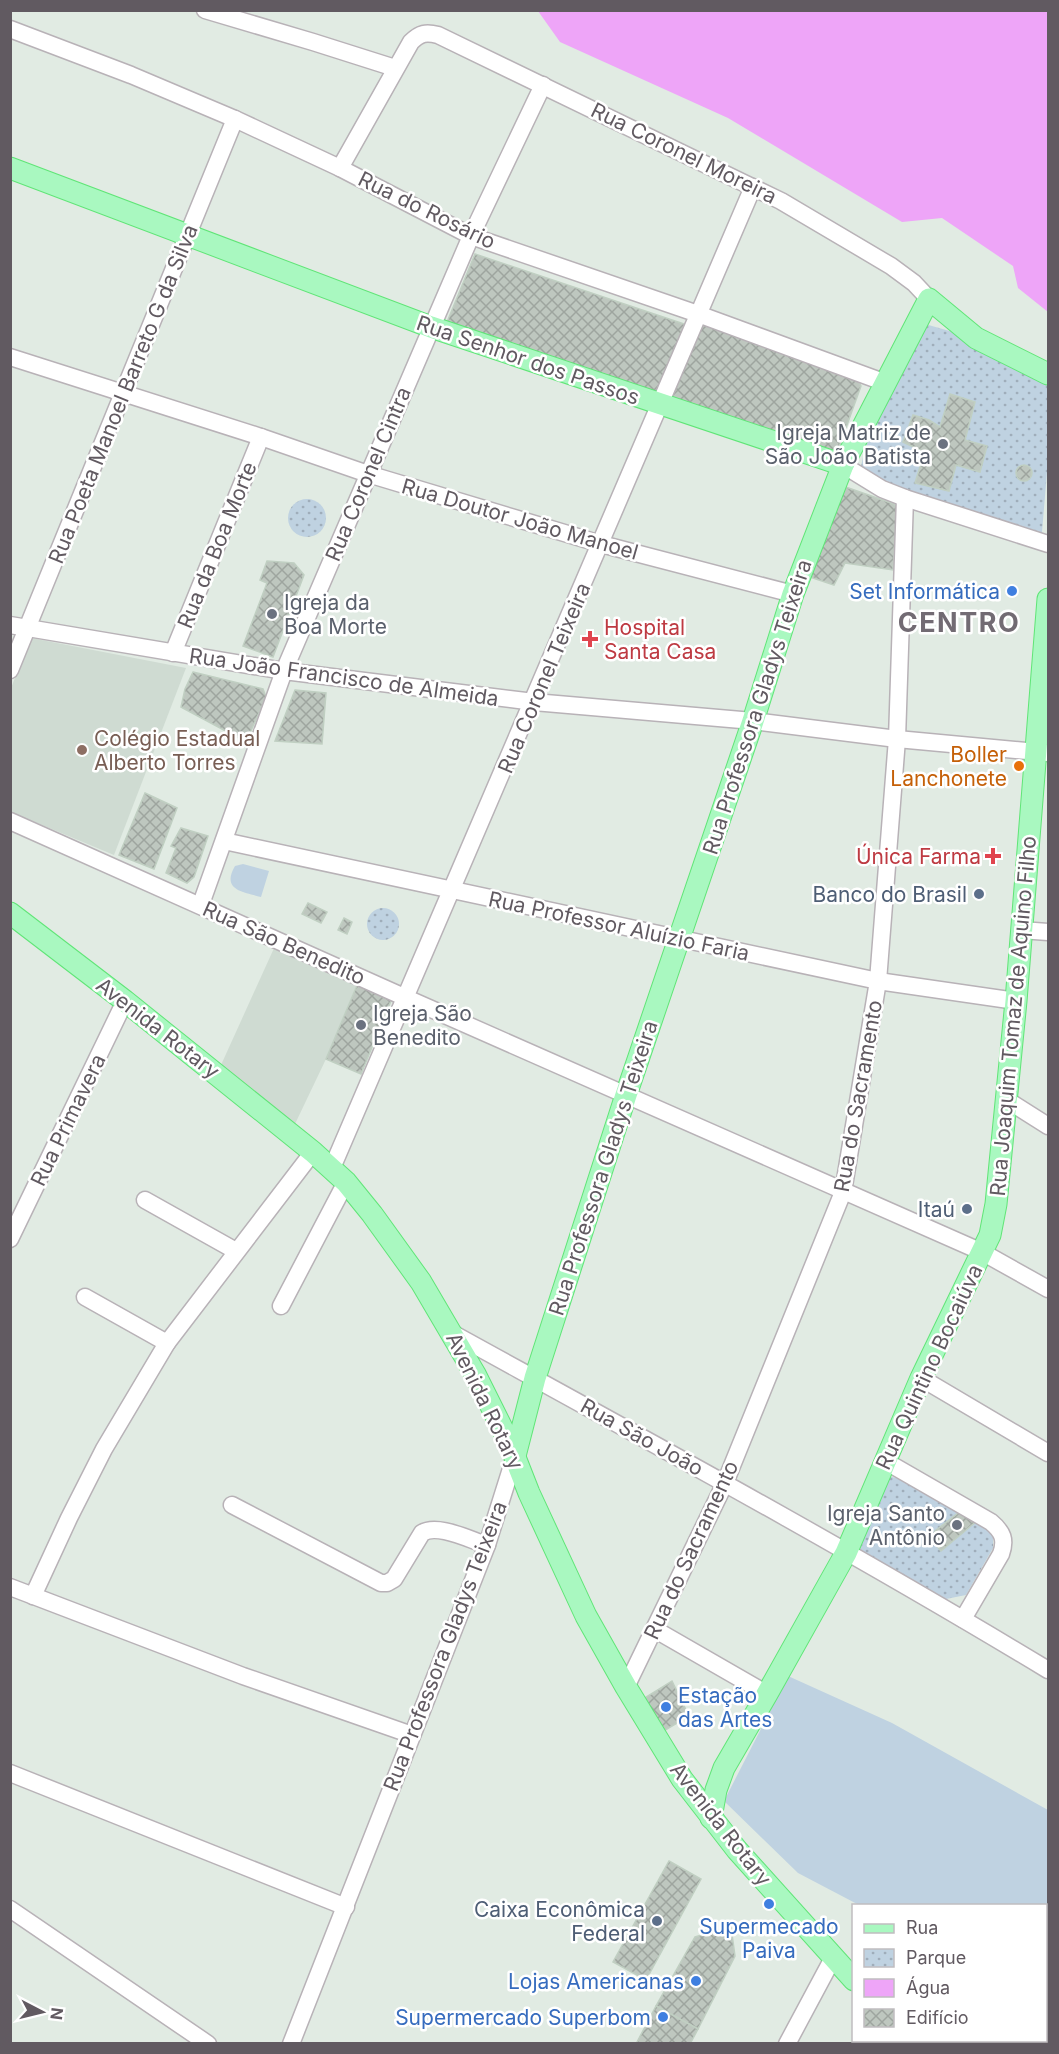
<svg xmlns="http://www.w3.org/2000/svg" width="1059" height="2054" font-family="Inter,sans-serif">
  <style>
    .education { fill: #cfdbd2 }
    .park { fill: url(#park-dots) }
    .pitch { fill: #bfd2e1 }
    .water { fill: #eea5f8 }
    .building { fill: url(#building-cross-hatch); stroke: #c0cfc2; stroke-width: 1.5 }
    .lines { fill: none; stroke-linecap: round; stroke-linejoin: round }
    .minor-casing { stroke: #b8b2b7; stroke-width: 19 }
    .major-casing { stroke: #60e577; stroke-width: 23 }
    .minor { stroke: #fff; stroke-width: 16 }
    .major { stroke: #a9f8c0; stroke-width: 21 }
    .worship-dot { fill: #6b7280; stroke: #fff; stroke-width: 2 }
    .shop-dot { fill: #3f7fe0; stroke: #fff; stroke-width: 2 }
    .health-dot { fill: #e0444e; stroke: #fff; stroke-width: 2 }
    .education-dot { fill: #8d6e63; stroke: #fff; stroke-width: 2 }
    .food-dot { fill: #e8710a; stroke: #fff; stroke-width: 2 }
    .service-dot { fill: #5c6f8a; stroke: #fff; stroke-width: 2 }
    .labels { text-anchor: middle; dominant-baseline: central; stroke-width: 5; stroke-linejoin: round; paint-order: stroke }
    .street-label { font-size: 21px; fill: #615a61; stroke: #fff }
    .worship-label { font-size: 21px; fill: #5b616d; stroke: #fff; text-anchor: end }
    .shop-label { font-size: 21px; fill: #366cbe; stroke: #fff; text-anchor: end }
    .health-label { font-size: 21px; fill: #be3a42; stroke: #fff; text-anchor: start }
    .education-label { font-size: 21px; fill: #785e54; stroke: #fff; text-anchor: start }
    .food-label { font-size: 21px; fill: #c56008; stroke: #fff; text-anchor: end }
    .service-label { font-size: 21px; fill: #4e5e75; stroke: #fff; text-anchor: end }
    .district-label { font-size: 27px; font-weight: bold; letter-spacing: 1.5px; fill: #726b73; stroke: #fff }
  </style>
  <defs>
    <pattern id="park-dots" width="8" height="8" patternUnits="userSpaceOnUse" patternTransform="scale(1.5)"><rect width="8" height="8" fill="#bfd2e1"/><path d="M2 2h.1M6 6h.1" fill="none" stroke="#9fadba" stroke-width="1.8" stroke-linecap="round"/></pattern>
    <pattern id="building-cross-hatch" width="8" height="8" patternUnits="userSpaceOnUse" patternTransform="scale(1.5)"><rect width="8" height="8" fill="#bec7bf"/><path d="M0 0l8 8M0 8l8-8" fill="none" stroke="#9ea59f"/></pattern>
  </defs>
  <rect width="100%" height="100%" fill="#e1ebe3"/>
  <g class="education">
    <polygon points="31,638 186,668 114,855 11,812 11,688"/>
    <polygon points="275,946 357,984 326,1059 295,1124 221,1065"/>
  </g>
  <g class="park">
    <polygon points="925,324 953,332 1048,383 1048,460 1042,532 1035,536 859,475 866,444"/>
    <circle cx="307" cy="518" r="19"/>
    <circle cx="383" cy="924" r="16"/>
    <polygon points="886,1475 905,1481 993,1532 993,1548 966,1595 946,1599 856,1547"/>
  </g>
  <g class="pitch">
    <path d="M243 864 269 871 261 897C243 892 221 890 235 866Z"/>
    <polygon points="788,1676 892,1723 1048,1810 1048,2003 1046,2002 1046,1906 859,1905 798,1873 724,1801"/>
  </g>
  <polygon class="water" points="538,11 1048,11 1048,312 1018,288 1013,266 942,218 902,222 728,118 560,42"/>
  <g class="building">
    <polygon points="475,254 687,325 658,395 445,327"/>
    <polygon points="698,314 854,371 861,386 839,447 834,453 663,399"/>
    <polygon points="950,394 975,402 965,440 987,446 980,472 956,465 949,491 915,483 923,457 920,450 903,442 913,415 929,420 940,427"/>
    <circle cx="1024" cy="473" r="8"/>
    <polygon points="840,485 894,504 897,508 893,570 845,563 834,585 807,576"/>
    <polygon points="267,561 294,563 304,575 273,657 243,646 267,583 260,580"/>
    <polygon points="193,672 263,689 266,697 246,742 181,707 185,689"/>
    <polygon points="295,690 326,693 322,744 275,741"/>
    <polygon points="145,793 177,808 154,869 119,855"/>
    <polygon points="181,828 208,836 194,877 187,883 166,873 176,848 171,846"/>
    <polygon points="308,903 327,912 321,923 302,914"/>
    <polygon points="344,918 352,922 347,934 338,930"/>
    <polygon points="363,971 395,991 361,1074 326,1059"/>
    <polygon points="962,1510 978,1520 941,1551 932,1540 935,1531"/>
    <polygon points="672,1681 689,1716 662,1732 643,1699"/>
    <polygon points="669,1861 701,1879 646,1980 613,1962"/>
    <polygon points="731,1927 735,1956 698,2029 656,2006 695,1937"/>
    <polygon points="656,2006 698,2029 690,2044 636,2044"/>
  </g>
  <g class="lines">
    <defs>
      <g id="minor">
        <polyline points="205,10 313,42 395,68"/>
        <polyline points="10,29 131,75 235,119 340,168 471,236 698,314 886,383"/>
        <path d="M340 168 411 42C420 33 426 32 438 35L781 201 891 266 914 283 929 299"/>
        <polyline points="10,357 261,437 368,474 601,544 793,594"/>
        <polyline points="843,465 882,489 905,498 1048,544"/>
        <polyline points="10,625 284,671 534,702 753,721 897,739 1048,753"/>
        <polyline points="173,653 261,437"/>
        <polyline points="10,670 235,119"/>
        <polyline points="10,821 404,997 982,1252 1048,1289"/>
        <polyline points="224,841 878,981 1016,1001"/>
        <polyline points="201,904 284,671 471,236 543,85"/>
        <polyline points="1021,930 1048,932"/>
        <polyline points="1007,1100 1048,1126"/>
        <polyline points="332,1168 753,187"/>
        <polyline points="145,1200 236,1251"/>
        <polyline points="10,1239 125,1001"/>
        <polyline points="85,1297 167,1343"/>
        <polyline points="281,1306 346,1182"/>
        <path d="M452 1333C652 1443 853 1552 1048 1670"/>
        <polyline points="921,1378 1048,1453"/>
        <path d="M885 1461 991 1522C1003 1532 1006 1540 1001 1554L963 1619"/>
        <path d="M232 1505 381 1583H387L394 1579 422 1533C437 1523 470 1540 487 1545"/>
        <polyline points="10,1587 243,1676 412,1735"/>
        <polyline points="33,1596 69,1518 104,1449 167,1343 313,1152"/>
        <polyline points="654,1629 767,1694"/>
        <polyline points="626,1687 725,1483 843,1192 878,981 897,739 905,498"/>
        <polyline points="10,1773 346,1907"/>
        <polyline points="10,1909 208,2044"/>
        <polyline points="291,2044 487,1545 515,1456"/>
        <polyline points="787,2044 833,1958"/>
      </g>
      <g id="major">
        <polyline points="10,168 431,327 843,465"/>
        <polyline points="10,913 125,1001 313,1152 346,1182 372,1214 421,1282 475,1374 509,1442 529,1493 586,1616 626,1687 682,1779 737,1850 854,1980"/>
        <polyline points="515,1456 535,1378 626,1095 753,721 793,594 843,465 929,299 976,338 1048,374"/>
        <polyline points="711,1818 716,1790 724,1768 767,1694 846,1553 921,1378 990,1235 996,1204 1016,1001 1048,599"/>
        <polyline points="912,2040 915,2044"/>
      </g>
    </defs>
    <use href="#minor" class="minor-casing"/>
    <use href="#major" class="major-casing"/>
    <use href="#minor" class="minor"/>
    <use href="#major" class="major"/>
  </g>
  <g class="worship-dot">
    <circle cx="943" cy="444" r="6"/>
    <circle cx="272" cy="614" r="6"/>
    <circle cx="361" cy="1025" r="6"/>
    <circle cx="957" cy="1525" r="6"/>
  </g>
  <g class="shop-dot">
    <circle cx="1012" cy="591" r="6"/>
    <circle cx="666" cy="1707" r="6"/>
    <circle cx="769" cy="1904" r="6"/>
    <circle cx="696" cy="1981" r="6"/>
    <circle cx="663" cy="2017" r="6"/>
  </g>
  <g class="health-dot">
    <path d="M587 630h6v6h6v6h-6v6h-6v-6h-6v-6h6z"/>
    <path d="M990 847h6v6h6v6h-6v6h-6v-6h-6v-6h6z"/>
  </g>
  <circle class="education-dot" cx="82" cy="750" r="6"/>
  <circle class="food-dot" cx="1019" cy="766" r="6"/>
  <g class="service-dot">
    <circle cx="979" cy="894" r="6"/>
    <circle cx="967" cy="1209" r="6"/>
    <circle cx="657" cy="1921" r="6"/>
  </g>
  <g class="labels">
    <g class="street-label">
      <text transform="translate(684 153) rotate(26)">Rua Coronel Moreira</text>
      <text transform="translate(427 210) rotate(26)">Rua do Rosário</text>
      <text transform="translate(528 360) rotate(19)">Rua Senhor dos Passos</text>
      <text transform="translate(123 394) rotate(-68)">Rua Poeta Manoel Barreto G da Silva</text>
      <text transform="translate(368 474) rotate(-67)">Rua Coronel Cintra</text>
      <text transform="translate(520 519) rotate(16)">Rua Doutor João Manoel</text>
      <text transform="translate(217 545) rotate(-68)">Rua da Boa Morte</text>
      <text transform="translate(344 677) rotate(8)">Rua João Francisco de Almeida</text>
      <text transform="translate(544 678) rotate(-67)">Rua Coronel Teixeira</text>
      <text transform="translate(757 707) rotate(-72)">Rua Professora Gladys Teixeira</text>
      <text transform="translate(619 926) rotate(12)">Rua Professor Aluízio Faria</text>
      <text transform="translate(284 943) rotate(24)">Rua São Benedito</text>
      <text transform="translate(1013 1016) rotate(-85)">Rua Joaquim Tomaz de Aquino Filho</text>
      <text transform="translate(158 1028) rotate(38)">Avenida Rotary</text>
      <text transform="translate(858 1096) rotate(-80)">Rua do Sacramento</text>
      <text transform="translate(68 1120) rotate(-64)">Rua Primavera</text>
      <text transform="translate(603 1168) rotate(-72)">Rua Professora Gladys Teixeira</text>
      <text transform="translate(929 1367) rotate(-65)">Rua Quintino Bocaiúva</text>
      <text transform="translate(485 1401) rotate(64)">Avenida Rotary</text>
      <text transform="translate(642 1437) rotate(29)">Rua São João</text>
      <text transform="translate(691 1550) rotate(-65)">Rua do Sacramento</text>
      <text transform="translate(445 1646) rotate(-69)">Rua Professora Gladys Teixeira</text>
      <text transform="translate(721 1824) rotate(52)">Avenida Rotary</text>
    </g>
    <g class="worship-label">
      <text x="931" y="432">Igreja Matriz de<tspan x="931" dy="24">São João Batista</tspan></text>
      <text x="284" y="602" text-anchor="start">Igreja da<tspan x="284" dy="24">Boa Morte</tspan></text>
      <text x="373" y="1013" text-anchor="start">Igreja São<tspan x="373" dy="24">Benedito</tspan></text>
      <text x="945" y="1513">Igreja Santo<tspan x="945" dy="24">Antônio</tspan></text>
    </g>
    <g class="shop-label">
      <text x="1000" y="591">Set Informática</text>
      <text x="678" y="1695" text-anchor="start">Estação<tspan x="678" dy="24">das Artes</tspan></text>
      <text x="769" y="1926" text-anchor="middle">Supermecado<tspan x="769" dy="24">Paiva</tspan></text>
      <text x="684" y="1981">Lojas Americanas</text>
      <text x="651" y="2017">Supermercado Superbom</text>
    </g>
    <g class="health-label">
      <text x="604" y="627">Hospital<tspan x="604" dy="24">Santa Casa</tspan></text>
      <text x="981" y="856" text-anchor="end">Única Farma</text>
    </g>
    <g class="education-label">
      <text x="94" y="738">Colégio Estadual<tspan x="94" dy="24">Alberto Torres</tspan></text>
    </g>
    <g class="food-label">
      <text x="1007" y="754">Boller<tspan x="1007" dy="24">Lanchonete</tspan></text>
    </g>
    <g class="service-label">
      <text x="967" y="894">Banco do Brasil</text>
      <text x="955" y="1209">Itaú</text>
      <text x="645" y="1909">Caixa Econômica<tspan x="645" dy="24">Federal</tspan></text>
    </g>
    <g class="district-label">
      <text x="959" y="622">CENTRO</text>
    </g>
  </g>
  <rect width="1059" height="2054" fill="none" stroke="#615a61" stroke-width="24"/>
  <rect x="852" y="1904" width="195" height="138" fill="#ffffff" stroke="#c0bdc0" stroke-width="1.5"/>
  <rect x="864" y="1924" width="30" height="9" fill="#a9f8c0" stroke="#c0bdc0" stroke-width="1.5"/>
  <text x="906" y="1934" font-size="18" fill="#615a61">Rua</text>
  <rect x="864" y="1949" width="30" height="18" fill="url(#park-dots)" stroke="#c0bdc0" stroke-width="1.5"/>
  <text x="906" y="1964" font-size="18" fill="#615a61">Parque</text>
  <rect x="864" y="1979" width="30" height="18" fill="#eea5f8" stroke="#c0bdc0" stroke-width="1.5"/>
  <text x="906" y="1994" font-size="18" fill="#615a61">Água</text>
  <rect x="864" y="2009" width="30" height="18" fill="url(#building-cross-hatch)" stroke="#c0bdc0" stroke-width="1.5"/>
  <text x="906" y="2024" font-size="18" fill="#615a61">Edifício</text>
  <g transform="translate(42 2012) rotate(97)" stroke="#ffffff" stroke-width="4.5" paint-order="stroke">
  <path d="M0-4.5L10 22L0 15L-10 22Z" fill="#615a61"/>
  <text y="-9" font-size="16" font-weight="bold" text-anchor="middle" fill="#615a61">N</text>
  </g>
</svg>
